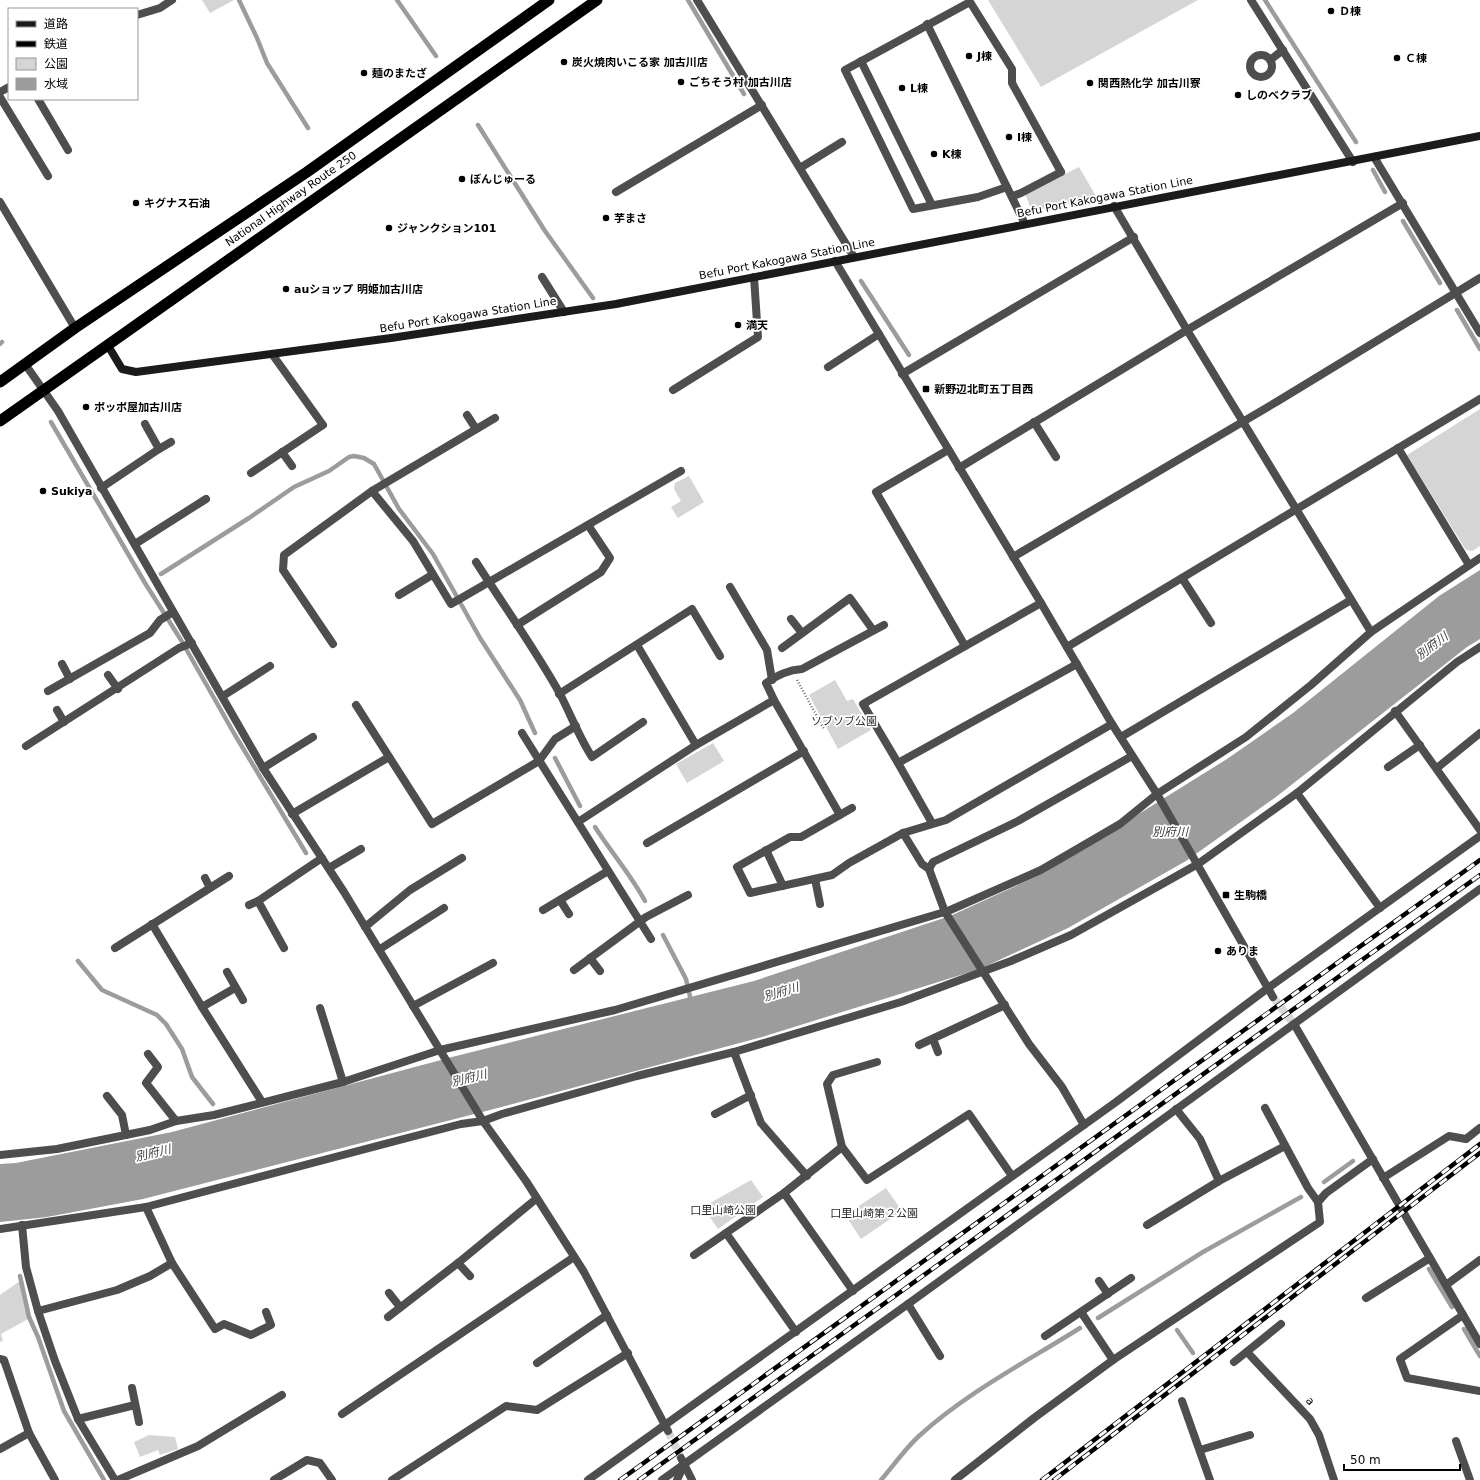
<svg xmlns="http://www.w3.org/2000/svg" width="1480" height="1480" font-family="'DejaVu Sans','Noto Sans JP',sans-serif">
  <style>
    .green { fill: #d5d5d5 }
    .water { fill: #9c9c9c }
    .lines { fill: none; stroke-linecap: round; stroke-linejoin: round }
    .stream { stroke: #9c9c9c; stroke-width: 4.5 }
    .minor-tunnel { stroke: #d9d9d9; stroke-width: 8; stroke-dasharray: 8 4; stroke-linecap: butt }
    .path { stroke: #707070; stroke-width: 2.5; stroke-dasharray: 1 2; stroke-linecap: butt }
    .service { stroke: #4e4e4e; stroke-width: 8 }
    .pedestrian { stroke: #4e4e4e; stroke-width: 8 }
    .minor { stroke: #4e4e4e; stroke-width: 8 }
    .tertiary { stroke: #4e4e4e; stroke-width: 8 }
    .secondary { stroke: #1b1b1b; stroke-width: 8 }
    .trunk { stroke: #000; stroke-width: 11 }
    .rail-casing { stroke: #000; stroke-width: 4.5 }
    .rail { stroke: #fff; stroke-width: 3; stroke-dasharray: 9; stroke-linecap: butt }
    .poi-dot { fill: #000; stroke: #fff; stroke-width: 1.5 }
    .labels { text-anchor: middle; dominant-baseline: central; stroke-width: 3.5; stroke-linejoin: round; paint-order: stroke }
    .poi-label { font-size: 11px; font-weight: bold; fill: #000; stroke: #fff; text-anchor: start }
    .street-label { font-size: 11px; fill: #000; stroke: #fff }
    .park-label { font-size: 11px; fill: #2c2c2c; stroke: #fff }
    .water-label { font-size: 12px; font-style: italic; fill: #3d3d3d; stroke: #fff }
  </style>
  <rect width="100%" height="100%" fill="#fff"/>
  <g class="green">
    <polygon points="202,0 234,0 210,13"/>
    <polygon points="988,0 1198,0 1041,87"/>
    <polygon points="1079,167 1096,196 1095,199 1032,211 1025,194"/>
    <polygon points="1480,409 1480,546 1472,551 1466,550 1407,455"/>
    <polygon points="689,476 704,502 678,518 671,507 681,501 674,489 675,483"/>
    <polygon points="835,680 847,701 853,699 871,730 838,749 809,695"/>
    <polygon points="713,743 724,761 687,783 676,764"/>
    <polygon points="751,1180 763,1197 718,1229 703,1207"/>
    <polygon points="886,1188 902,1211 861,1239 845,1215"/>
    <polygon points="20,1281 28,1319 1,1334 3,1341 0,1342 0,1295"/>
    <polygon points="149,1435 175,1437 178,1449 160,1455 158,1450 140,1457 134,1442"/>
  </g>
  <polygon class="water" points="1480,570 1480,639 1467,647 1276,797 1186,861 1068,928 980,969 762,1037 490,1110 143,1199 47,1217 0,1222 0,1164 16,1163 172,1132 456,1056 754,981 950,916 1044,873 1227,759 1293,713 1439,596"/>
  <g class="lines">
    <g class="stream">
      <polyline points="239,0 257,38 267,63 308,128"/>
      <polyline points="397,0 436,56"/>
      <polyline points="688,0 744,94"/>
      <polyline points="1265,0 1356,142"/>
      <polyline points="478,125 545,231 593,298"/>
      <polyline points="1373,170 1385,192"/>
      <polyline points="1403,221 1440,283"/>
      <polyline points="861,281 909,355"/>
      <polyline points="1457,310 1480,349"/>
      <polyline points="0,344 2,342"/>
      <polyline points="51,422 145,583 181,640 235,735 306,853"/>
      <polyline points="161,574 249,518 294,487 329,471 349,457 354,456 364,458 374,464 399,509 433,554 480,638 520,700 535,733"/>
      <polyline points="555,758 580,806"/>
      <path d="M595 827C611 852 631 875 645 901"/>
      <polyline points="663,935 686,979 691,1001"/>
      <polyline points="78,961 102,990 157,1015 166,1024 182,1049 192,1077 213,1104"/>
      <polyline points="1324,1182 1353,1161"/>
      <polyline points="1429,1269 1452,1307"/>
      <polyline points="20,1276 29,1317 38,1337 64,1411 104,1480"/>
      <polyline points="1098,1318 1203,1252 1301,1197"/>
      <polyline points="1464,1329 1480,1356"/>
      <polyline points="1177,1330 1193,1353"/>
      <path d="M881 1480C893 1466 905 1449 919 1436 966 1393 1026 1362 1080 1328"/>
    </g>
    <g class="minor-tunnel">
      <polyline points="1273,997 1294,1024"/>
      <polyline points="668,1431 681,1458"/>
    </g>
    <polyline class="path" points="797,680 824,729"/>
    <g class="service">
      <polyline points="1251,0 1353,162"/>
      <polyline points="927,24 1025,224"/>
      <circle cx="1261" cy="66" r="11"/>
      <polyline points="1270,60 1283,50"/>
      <polyline points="861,61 932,205"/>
      <polyline points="1007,187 978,197 913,209 845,70 970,2 1012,69 1012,83 1061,172"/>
      <polyline points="677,1480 684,1465"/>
    </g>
    <polyline class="pedestrian" points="1013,196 1021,193 1061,172"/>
    <g class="minor">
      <polyline points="697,0 854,257"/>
      <polyline points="137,15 160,8 172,0"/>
      <polyline points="0,92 9,87"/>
      <polyline points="0,97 48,176"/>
      <polyline points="38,99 68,150"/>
      <polyline points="1374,157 1480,333"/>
      <polyline points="800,168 842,142"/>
      <polyline points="616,192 762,105"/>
      <polyline points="0,202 75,328"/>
      <polyline points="1114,206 1187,330 1371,632"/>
      <polyline points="835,261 1041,603 1112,724 1157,794 1273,997"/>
      <polyline points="542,277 564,312"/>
      <polyline points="828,367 879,334"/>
      <polyline points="902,374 1134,237"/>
      <polyline points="673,390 758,337 754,277"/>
      <polyline points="467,415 476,429"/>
      <polyline points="1034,422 1056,457"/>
      <polyline points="1398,448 1469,565"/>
      <polyline points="159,449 171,442"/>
      <polyline points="948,450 876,492 965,646"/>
      <polyline points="282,452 292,466"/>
      <polyline points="959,468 1187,330 1403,203"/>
      <polyline points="251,473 323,425 272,354"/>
      <polyline points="101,488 159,449 145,424"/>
      <polyline points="372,491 413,541 451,604 681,471"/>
      <polyline points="135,544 206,499"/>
      <polyline points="1013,557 1278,401 1480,278"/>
      <path d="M476 562C504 606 535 649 560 694 571 715 579 737 592 757L643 722"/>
      <polyline points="1182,578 1211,623"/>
      <polyline points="730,587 767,650 772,680"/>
      <polyline points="399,595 432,575"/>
      <polyline points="791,619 802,633"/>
      <polyline points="517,625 601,572 610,558 588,525"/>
      <polyline points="333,644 283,570 284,555 372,491 495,418"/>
      <polyline points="637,645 696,745"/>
      <polyline points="1067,647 1480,399"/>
      <polyline points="782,648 850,598 873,630"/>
      <polyline points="62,664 70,679"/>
      <polyline points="108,675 118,689"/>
      <polyline points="48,691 150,633 160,620 173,612"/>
      <polyline points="559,694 692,609 720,656"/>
      <polyline points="223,696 270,666"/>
      <polyline points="774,700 840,815"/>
      <polyline points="356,705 432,824 539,761 555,739 576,726"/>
      <polyline points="57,710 64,722"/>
      <polyline points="1395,711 1480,830"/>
      <polyline points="522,733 651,939"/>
      <polyline points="1121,737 1351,600"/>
      <polyline points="26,746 179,648 192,643"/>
      <polyline points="898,763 863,704 1041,603"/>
      <polyline points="1388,767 1420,745"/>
      <polyline points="263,768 313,737"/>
      <polyline points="1437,768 1480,733"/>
      <polyline points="1297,793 1380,908"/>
      <polyline points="852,808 801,837 790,837 737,867 750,893 832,875 849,863 903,833"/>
      <polyline points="292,814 389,757"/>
      <path d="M578 822 696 745 774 700 766 683C778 675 788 670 802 669L884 625"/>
      <polyline points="932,823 898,763 1077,664"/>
      <polyline points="647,843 804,751"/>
      <polyline points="766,850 783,886"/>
      <polyline points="329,868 361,849"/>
      <polyline points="929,869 933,862 1018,821 1132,756"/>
      <polyline points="205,878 210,888"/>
      <polyline points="815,879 820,904"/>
      <polyline points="560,900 569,914"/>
      <polyline points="249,905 258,901"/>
      <polyline points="543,910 608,871"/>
      <polyline points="152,924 202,1007"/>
      <polyline points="365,927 410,890 462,858"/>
      <polyline points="115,948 229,876"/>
      <polyline points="284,948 258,901 322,858"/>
      <polyline points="380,949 444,908"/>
      <polyline points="590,958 600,971"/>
      <polyline points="574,970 646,917 688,895"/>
      <polyline points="227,972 243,1000"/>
      <polyline points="235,988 202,1007 262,1102"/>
      <polyline points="413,1006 493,963"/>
      <polyline points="320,1008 343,1082"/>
      <polyline points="1294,1024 1480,1344"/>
      <polyline points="933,1039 938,1052"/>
      <polyline points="919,1045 1005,1005"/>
      <polyline points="734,1052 761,1123 807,1176"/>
      <polyline points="148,1054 158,1067 146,1083 176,1121"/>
      <polyline points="877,1062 833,1075 827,1084 842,1147 867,1180 969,1114 1012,1176"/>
      <polyline points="107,1096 122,1115 126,1135"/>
      <polyline points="1265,1108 1308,1188 1318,1202"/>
      <polyline points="1176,1109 1200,1139 1219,1181"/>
      <polyline points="715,1114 751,1095"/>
      <polyline points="1084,1125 1062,1087 1029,1044 945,912 929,869 922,864 903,833 946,820 1112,724"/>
      <polyline points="0,1155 57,1149 150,1130 176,1121 214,1115 343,1082 440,1050 615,1010 948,911 1041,870 1120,824 1157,794 1246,737 1311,685 1371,632 1480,558"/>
      <polyline points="1383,1178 1449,1136 1466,1139 1480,1128"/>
      <polyline points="784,1193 853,1291"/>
      <polyline points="22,1225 26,1267 38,1311"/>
      <polyline points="1147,1225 1219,1181 1285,1146"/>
      <polyline points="0,1229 146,1207 392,1142 461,1124 483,1121 502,1114 637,1076 734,1052 901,1002 1011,961 1071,935 1198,864 1297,793 1457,662 1480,647"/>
      <polyline points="726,1233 796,1332"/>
      <polyline points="694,1255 784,1193 842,1147"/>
      <polyline points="172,1263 215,1329 224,1324 251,1335 271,1325 266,1312"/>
      <polyline points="458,1263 470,1276"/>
      <polyline points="1099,1281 1108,1294"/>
      <polyline points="1446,1285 1480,1260"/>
      <polyline points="389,1293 400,1307"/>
      <polyline points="1366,1298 1430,1258"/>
      <polyline points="908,1304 940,1356"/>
      <polyline points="1081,1312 1113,1360"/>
      <polyline points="1463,1315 1400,1359 1407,1378 1480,1391"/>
      <polyline points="388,1317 458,1263 536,1199"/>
      <polyline points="1045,1336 1131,1278"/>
      <polyline points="1247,1352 1310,1419 1319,1435 1334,1480"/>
      <polyline points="0,1359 4,1360 29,1433 55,1480"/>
      <polyline points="1234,1362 1281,1324"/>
      <polyline points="537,1363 607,1315"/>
      <polyline points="132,1388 139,1422"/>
      <polyline points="1182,1401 1210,1480"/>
      <polyline points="342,1414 574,1257"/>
      <polyline points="78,1419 135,1405"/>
      <polyline points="1456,1441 1470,1480"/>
      <polyline points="0,1449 29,1433"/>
      <polyline points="1200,1450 1250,1435"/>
      <polyline points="681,1458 692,1480"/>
      <polyline points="115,1480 78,1419 55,1361 38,1311 117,1290 150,1276 172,1263 146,1207"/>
      <polyline points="118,1480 198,1446 282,1395"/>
      <polyline points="274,1480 307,1460 320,1463 332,1480"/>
      <polyline points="392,1480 506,1406 537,1410 628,1353"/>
      <polyline points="588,1480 1116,1102 1268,988 1480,836"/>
      <polyline points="662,1480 908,1304 1480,889"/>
      <polyline points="955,1480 1034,1418 1113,1360 1320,1222 1318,1202 1326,1193 1373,1159"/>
    </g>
    <polyline class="tertiary" points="25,364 58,411 263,768 344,892 483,1121 526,1181 584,1272 668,1431"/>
    <polyline class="secondary" points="107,344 122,369 136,372 391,338 616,304 1480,136"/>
    <g class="trunk">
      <polyline points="0,382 75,328 307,172 549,0"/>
      <polyline points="0,421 597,0"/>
    </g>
    <defs>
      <g id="rail">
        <polyline points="620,1480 1480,860"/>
        <polyline points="639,1480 1480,875"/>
        <polyline points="1042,1480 1480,1144"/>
        <polyline points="1054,1480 1480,1153"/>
      </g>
    </defs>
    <use href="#rail" class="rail-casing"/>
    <use href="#rail" class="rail"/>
  </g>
  <g class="poi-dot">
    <circle cx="1331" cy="11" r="4"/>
    <circle cx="969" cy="56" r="4"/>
    <circle cx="1397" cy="58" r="4"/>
    <circle cx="564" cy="62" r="4"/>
    <circle cx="364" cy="73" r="4"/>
    <circle cx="681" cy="82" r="4"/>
    <circle cx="1090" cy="83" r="4"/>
    <circle cx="902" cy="88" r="4"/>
    <circle cx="1238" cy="95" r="4"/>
    <circle cx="1009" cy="137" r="4"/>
    <circle cx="934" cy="154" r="4"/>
    <circle cx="462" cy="179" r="4"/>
    <circle cx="136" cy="203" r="4"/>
    <circle cx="606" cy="218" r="4"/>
    <circle cx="389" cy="228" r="4"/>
    <circle cx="286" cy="289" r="4"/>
    <circle cx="738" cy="325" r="4"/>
    <rect x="922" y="385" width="8" height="8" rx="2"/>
    <circle cx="86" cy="407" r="4"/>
    <circle cx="43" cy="491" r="4"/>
    <rect x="1222" y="891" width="8" height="8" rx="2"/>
    <circle cx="1218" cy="951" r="4"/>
  </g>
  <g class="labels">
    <g class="poi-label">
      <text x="1339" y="11">Ｄ棟</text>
      <text x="977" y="56">J棟</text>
      <text x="1405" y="58">Ｃ棟</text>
      <text x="572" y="62">炭火焼肉いこる家 加古川店</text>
      <text x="372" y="73">麺のまたざ</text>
      <text x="689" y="82">ごちそう村 加古川店</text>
      <text x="1098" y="83">関西熱化学 加古川寮</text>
      <text x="910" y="88">L棟</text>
      <text x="1246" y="95">しのべクラブ</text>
      <text x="1017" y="137">I棟</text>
      <text x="942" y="154">K棟</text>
      <text x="470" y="179">ぼんじゅーる</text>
      <text x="144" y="203">キグナス石油</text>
      <text x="614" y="218">芋まさ</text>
      <text x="397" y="228">ジャンクション101</text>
      <text x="294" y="289">auショップ 明姫加古川店</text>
      <text x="746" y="325">満天</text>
      <text x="934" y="389">新野辺北町五丁目西</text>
      <text x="94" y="407">ポッポ屋加古川店</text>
      <text x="51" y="491">Sukiya</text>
      <text x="1234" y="895">生駒橋</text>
      <text x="1226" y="951">ありま</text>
    </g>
    <g class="street-label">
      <text transform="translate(1105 197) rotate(-11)">Befu Port Kakogawa Station Line</text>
      <text transform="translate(291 199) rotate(-35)">National Highway Route 250</text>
      <text transform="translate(787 259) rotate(-11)">Befu Port Kakogawa Station Line</text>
      <text transform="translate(468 315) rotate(-9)">Befu Port Kakogawa Station Line</text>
      <text transform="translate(1310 1401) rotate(50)">a</text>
    </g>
    <g class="park-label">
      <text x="844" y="721">ソブソブ公園</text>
      <text x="723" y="1210">口里山崎公園</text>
      <text x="874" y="1213">口里山崎第２公園</text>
    </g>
    <g class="water-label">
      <text transform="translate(1432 646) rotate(-37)">別府川</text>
      <text x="1170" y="832">別府川</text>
      <text transform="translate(781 992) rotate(-17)">別府川</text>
      <text transform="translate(469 1078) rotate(-14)">別府川</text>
      <text transform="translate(153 1153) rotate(-13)">別府川</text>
    </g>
  </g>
  <rect x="8" y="8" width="130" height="92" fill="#ffffff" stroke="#999999"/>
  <rect x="16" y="21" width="20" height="6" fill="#1b1b1b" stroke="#999999"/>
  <text x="44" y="28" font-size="12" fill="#000000">道路</text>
  <rect x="16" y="41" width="20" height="6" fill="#000000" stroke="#999999"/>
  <text x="44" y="48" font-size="12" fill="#000000">鉄道</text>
  <rect x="16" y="58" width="20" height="12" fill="#d5d5d5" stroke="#999999"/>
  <text x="44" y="68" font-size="12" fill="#000000">公園</text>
  <rect x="16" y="78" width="20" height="12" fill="#9c9c9c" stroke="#999999"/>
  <text x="44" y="88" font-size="12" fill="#000000">水域</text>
  <path d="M1344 1464v6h116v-6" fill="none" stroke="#000000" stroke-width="2"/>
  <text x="1350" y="1464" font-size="12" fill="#000000" stroke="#ffffff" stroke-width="3" paint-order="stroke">50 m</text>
</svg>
